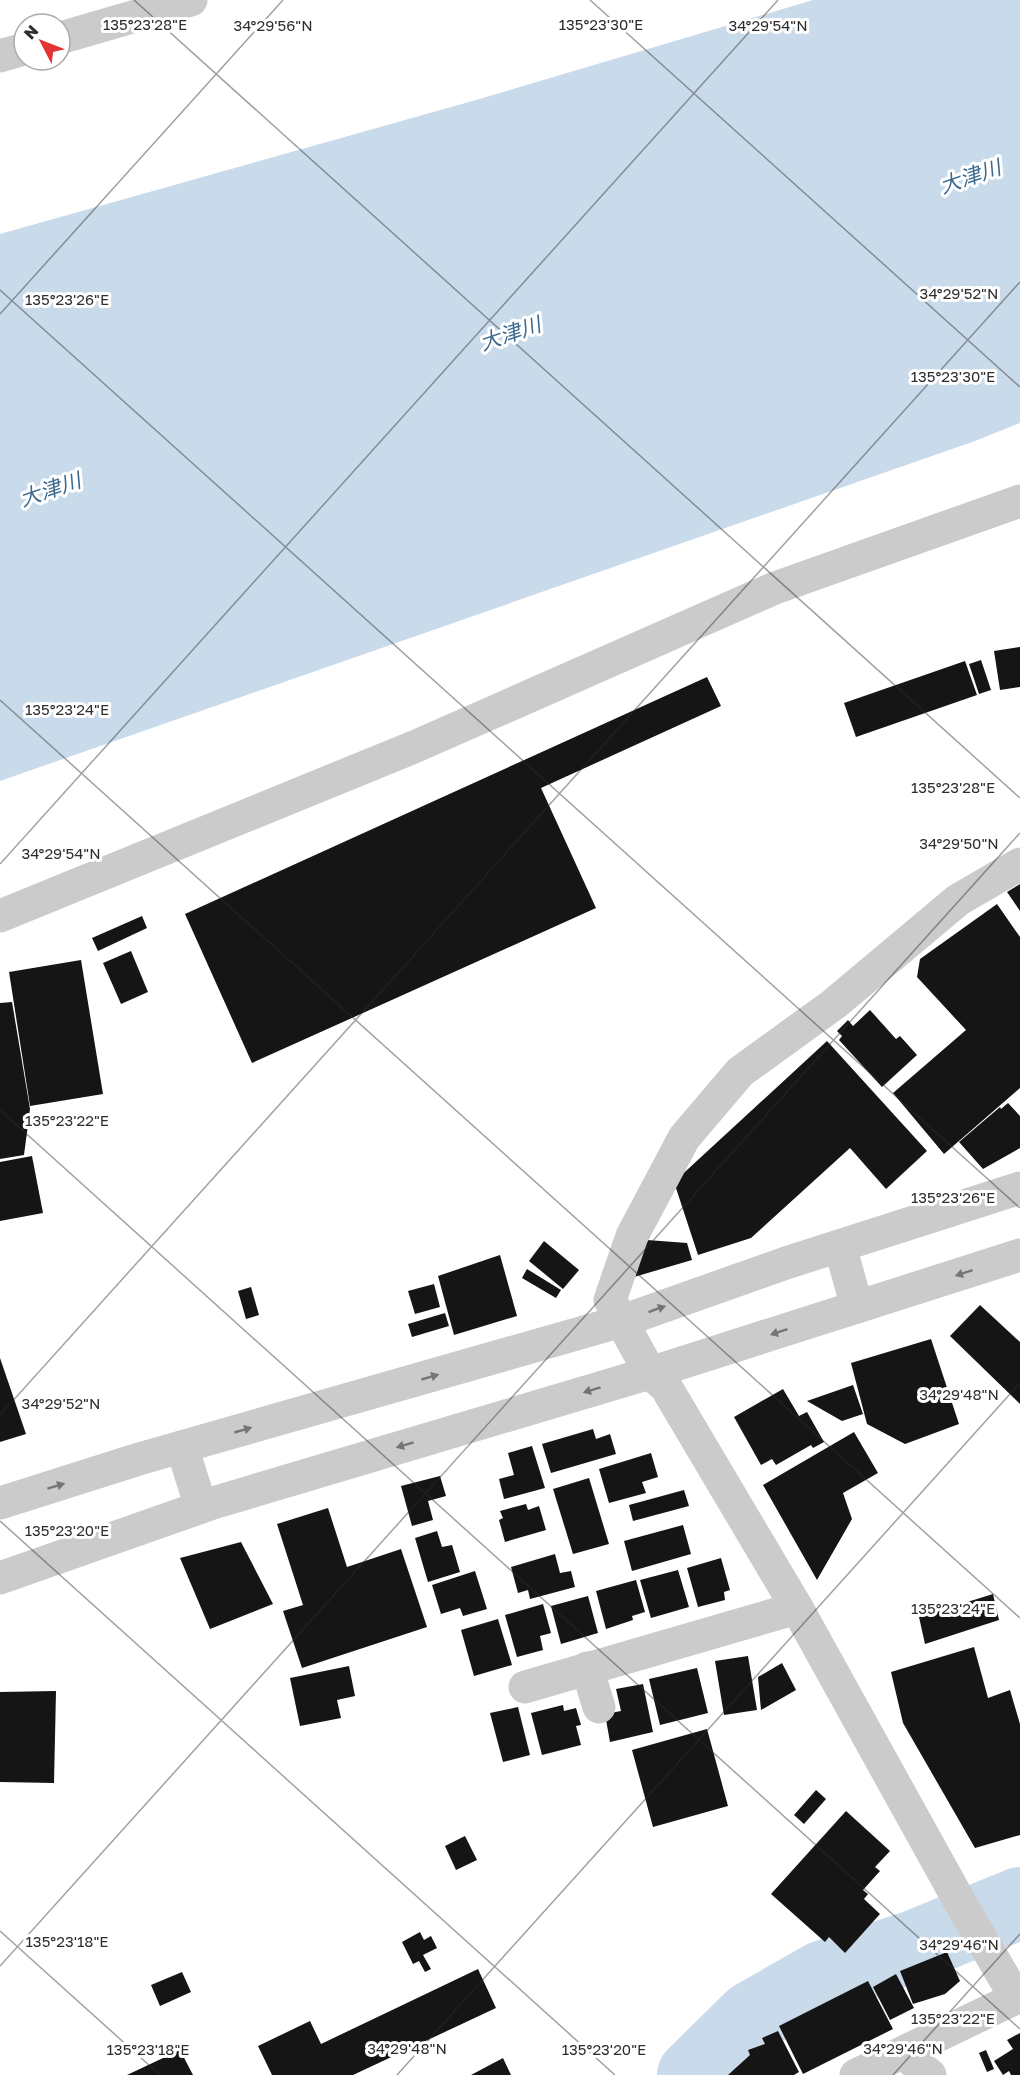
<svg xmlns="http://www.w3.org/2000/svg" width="1020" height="2075" font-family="'Golos Text','Noto Sans JP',sans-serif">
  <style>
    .water { fill: #c9dbeb }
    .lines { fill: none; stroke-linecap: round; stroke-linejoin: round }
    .river { stroke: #c9dbeb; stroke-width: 72 }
    .building { fill: #151515 }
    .minor { stroke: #cbcbcb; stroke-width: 33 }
    .oneway { fill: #757575 }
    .ticks { fill: none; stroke: #2e2e2e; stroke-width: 1.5; stroke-opacity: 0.45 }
    .labels { text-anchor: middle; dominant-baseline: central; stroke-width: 6; stroke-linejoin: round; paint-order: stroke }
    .water-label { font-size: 21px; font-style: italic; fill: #3d6a90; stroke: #fff }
    .ticks-label { font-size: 15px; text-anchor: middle; fill: #2e2e2e; stroke: #fff; stroke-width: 6; stroke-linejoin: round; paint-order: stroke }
  </style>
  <rect width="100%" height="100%" fill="#fff"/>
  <polygon class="water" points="813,0 1020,0 1020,423 975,441 0,781 0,234 476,100"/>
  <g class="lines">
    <polyline class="river" points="693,2075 752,2017 822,1977 912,1947 1020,1903"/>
  </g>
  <g class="building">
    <polygon points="1020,647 1020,687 1000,690 994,651"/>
    <polygon points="981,660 991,690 979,694 969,664"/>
    <polygon points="965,661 977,695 856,737 844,703"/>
    <polygon points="707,677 721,706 541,788 596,908 252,1063 185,914"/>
    <polygon points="1020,884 1020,911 1007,892"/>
    <polygon points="997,904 1020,937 1020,1088 944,1154 893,1093 966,1030 917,977 920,959"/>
    <polygon points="142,916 147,928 98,951 92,938"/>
    <polygon points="131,951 148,992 121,1004 103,963"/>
    <polygon points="81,960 103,1094 30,1106 9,972"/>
    <polygon points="12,1002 30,1109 24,1155 0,1159 0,1003"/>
    <polygon points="870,1010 896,1039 900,1036 917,1055 882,1087 839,1040 842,1036 837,1031 848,1020 853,1026"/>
    <polygon points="827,1041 927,1151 886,1189 850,1148 751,1238 698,1255 674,1182"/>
    <polygon points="1008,1103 1020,1116 1020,1148 983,1169 959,1142 1000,1107 1001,1109"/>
    <polygon points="32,1156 43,1213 0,1221 0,1162"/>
    <polygon points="647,1240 687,1243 692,1260 634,1277"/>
    <polygon points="544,1241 579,1270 563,1289 529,1261"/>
    <polygon points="500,1255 517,1316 454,1335 438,1276"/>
    <polygon points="527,1269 561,1290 556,1298 522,1278"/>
    <polygon points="434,1284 440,1307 415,1314 408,1291"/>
    <polygon points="251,1287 259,1315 246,1319 238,1291"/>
    <polygon points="980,1305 1020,1342 1020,1404 950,1336"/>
    <polygon points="445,1313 449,1326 412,1337 408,1324"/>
    <polygon points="931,1339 959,1424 905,1444 867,1424 851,1363"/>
    <polygon points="0,1358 26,1434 0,1442"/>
    <polygon points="853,1385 863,1414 842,1421 807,1401"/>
    <polygon points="783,1389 799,1416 807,1412 824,1442 813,1448 811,1445 776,1465 772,1459 761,1465 734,1417"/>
    <polygon points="593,1429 596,1439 610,1434 616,1454 551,1473 542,1444"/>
    <polygon points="854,1432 878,1473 843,1493 852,1519 817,1580 763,1485"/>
    <polygon points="532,1446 545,1488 504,1499 499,1479 514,1475 508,1453"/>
    <polygon points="651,1453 658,1477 642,1482 646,1493 609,1503 599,1469"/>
    <polygon points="440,1476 446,1496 428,1501 433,1520 412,1526 401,1486"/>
    <polygon points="589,1478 609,1544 573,1554 553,1489"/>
    <polygon points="684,1490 689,1506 633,1521 629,1505"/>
    <polygon points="526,1504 528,1510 539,1506 546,1530 505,1542 499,1520 503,1518 500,1511"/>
    <polygon points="328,1508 347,1567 401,1549 427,1627 302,1668 283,1611 303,1605 277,1524"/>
    <polygon points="683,1525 691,1554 632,1571 624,1541"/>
    <polygon points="437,1531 442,1547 452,1545 460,1572 428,1582 415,1538"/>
    <polygon points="241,1542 273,1604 210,1629 180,1558"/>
    <polygon points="555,1554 560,1573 571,1571 575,1587 530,1599 528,1590 518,1593 511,1567"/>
    <polygon points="721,1558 730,1590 724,1592 725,1600 698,1607 687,1568"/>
    <polygon points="678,1570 689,1607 651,1618 640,1580"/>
    <polygon points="475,1571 487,1609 463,1616 460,1608 441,1614 432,1585"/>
    <polygon points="636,1580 645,1612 632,1616 633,1620 606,1629 596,1591"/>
    <polygon points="993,1594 999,1620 925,1644 919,1617"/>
    <polygon points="588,1596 598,1633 561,1644 551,1606"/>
    <polygon points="543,1604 551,1633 540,1636 543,1650 517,1657 505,1615"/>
    <polygon points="498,1619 512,1665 474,1676 461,1630"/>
    <polygon points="974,1647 988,1698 1010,1690 1020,1724 1020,1835 975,1848 903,1723 891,1672"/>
    <polygon points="748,1656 757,1710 724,1715 715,1661"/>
    <polygon points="782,1663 796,1690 761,1710 758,1677"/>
    <polygon points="349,1666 355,1696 337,1700 341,1718 300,1726 290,1678"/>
    <polygon points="697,1668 708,1713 660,1725 649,1679"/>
    <polygon points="643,1684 653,1732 610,1742 605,1714 621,1711 616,1689"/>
    <polygon points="56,1691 54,1783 0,1782 0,1692"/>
    <polygon points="563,1705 564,1711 576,1708 581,1725 576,1726 581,1745 542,1755 531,1713"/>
    <polygon points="518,1707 530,1755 503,1762 490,1713"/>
    <polygon points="707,1729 728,1806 653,1827 632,1750"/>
    <polygon points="816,1790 826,1799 804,1824 794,1815"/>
    <polygon points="846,1811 890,1851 875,1867 880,1871 863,1890 868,1894 864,1899 880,1914 845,1953 829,1937 825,1942 771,1894"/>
    <polygon points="465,1836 477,1860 456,1870 445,1846"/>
    <polygon points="420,1932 424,1940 431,1936 437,1948 423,1955 431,1969 425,1972 419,1961 413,1964 402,1942"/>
    <polygon points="947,1952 960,1981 945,1994 913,2004 900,1971"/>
    <polygon points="478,1969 496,2008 353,2075 272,2075 258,2046 310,2021 321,2044"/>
    <polygon points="182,1972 191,1992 160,2006 151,1985"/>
    <polygon points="896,1974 914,2008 890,2020 873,1987"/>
    <polygon points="868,1981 893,2029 803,2074 779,2026"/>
    <polygon points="778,2031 799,2072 794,2075 728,2075 750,2055 748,2050 765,2044 762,2038"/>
    <polygon points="1020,2033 1020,2075 1011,2075 1009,2071 1003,2075 994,2061 1013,2049 1007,2040"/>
    <polygon points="180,2050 193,2075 127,2075"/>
    <polygon points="986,2050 994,2069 987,2072 979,2053"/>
    <polygon points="503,2058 511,2075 471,2075"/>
  </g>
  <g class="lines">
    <g class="minor">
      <polyline points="60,38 191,0"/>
      <polyline points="0,56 24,49"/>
      <polyline points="0,916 414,747 775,588 1020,501"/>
      <polyline points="840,1246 857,1307"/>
      <polyline points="182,1447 201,1507"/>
      <polyline points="0,1503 139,1459 622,1321 786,1263 1020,1188"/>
      <polyline points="0,1578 213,1503 650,1373 1020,1255"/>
      <polyline points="587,1668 599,1707"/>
      <polyline points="525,1687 797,1608"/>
      <polyline points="1016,1998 961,1904 797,1608 666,1387 650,1373 610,1300 632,1236 684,1138 740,1072 834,1004 958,900 1020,864"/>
      <polyline points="903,2053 930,2075"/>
      <polyline points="856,2075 1020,1996"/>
    </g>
  </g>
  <defs><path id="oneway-solid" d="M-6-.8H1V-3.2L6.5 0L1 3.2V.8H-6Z" transform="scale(1.5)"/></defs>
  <g class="oneway">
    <use href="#oneway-solid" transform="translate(964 1273) rotate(162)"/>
    <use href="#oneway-solid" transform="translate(657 1309) rotate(-20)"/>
    <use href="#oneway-solid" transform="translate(779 1332) rotate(162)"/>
    <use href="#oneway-solid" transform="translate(430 1377) rotate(-16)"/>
    <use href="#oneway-solid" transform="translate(592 1390) rotate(163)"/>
    <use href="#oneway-solid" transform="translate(243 1430) rotate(-16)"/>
    <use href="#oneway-solid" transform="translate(405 1445) rotate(163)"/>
    <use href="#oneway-solid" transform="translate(56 1486) rotate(-17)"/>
  </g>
  <path class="ticks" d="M134 0 1020 798M590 0 1020 387M0 290 1020 1208M0 314 283 0M0 700 1020 1618M0 864 778 0M0 1110 1020 2029M0 1415 1020 282M0 1521 615 2075M0 1931 160 2075M0 1966 1020 833M397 2075 1020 1383M893 2075 1020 1934"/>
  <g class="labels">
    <g class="water-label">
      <text transform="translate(970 176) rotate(-19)">大津川</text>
      <text transform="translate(510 333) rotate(-19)">大津川</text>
      <text transform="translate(50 489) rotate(-19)">大津川</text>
    </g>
  </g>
  <g class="ticks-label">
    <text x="145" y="30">135°23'28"E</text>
    <text x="601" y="30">135°23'30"E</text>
    <text x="273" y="31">34°29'56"N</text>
    <text x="768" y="31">34°29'54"N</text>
    <text x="959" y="299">34°29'52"N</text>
    <text x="67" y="305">135°23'26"E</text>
    <text x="953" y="382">135°23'30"E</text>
    <text x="67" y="715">135°23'24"E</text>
    <text x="953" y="793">135°23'28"E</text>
    <text x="959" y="849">34°29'50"N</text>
    <text x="61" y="859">34°29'54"N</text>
    <text x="67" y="1126">135°23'22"E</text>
    <text x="953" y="1203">135°23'26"E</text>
    <text x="959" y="1400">34°29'48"N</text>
    <text x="61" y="1409">34°29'52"N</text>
    <text x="67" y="1536">135°23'20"E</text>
    <text x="953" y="1614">135°23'24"E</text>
    <text x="67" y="1947">135°23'18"E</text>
    <text x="959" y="1950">34°29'46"N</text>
    <text x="953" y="2024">135°23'22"E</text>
    <text x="407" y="2054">34°29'48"N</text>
    <text x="903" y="2054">34°29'46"N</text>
    <text x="148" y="2055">135°23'18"E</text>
    <text x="604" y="2055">135°23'20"E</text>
  </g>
  <g transform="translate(42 42) rotate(312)"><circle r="28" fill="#ffffff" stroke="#ababab" stroke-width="1.5"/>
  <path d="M0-4.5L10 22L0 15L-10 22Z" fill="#e33334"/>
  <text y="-9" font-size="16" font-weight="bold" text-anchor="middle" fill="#2e2e2e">N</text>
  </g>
</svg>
